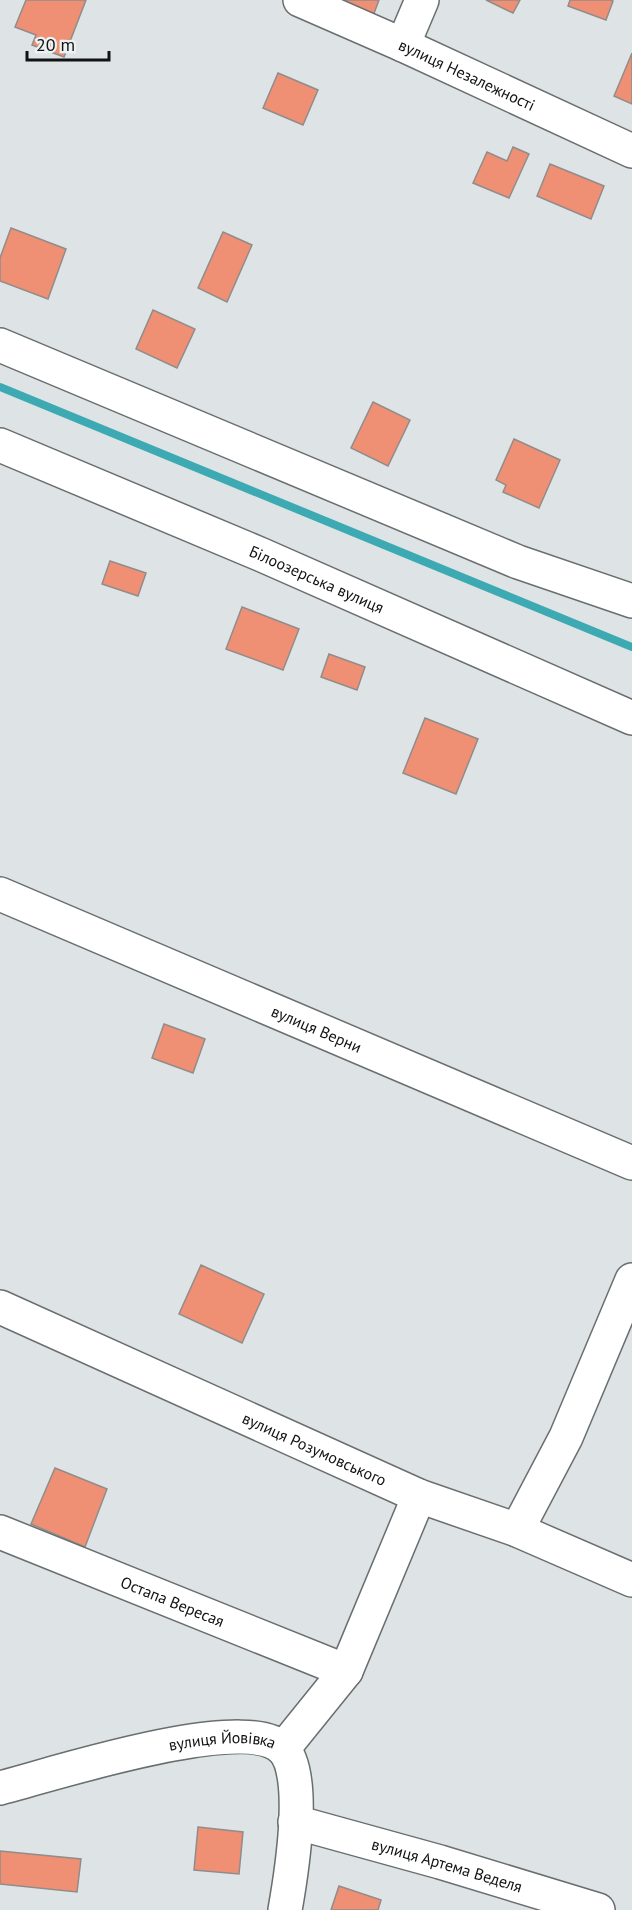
<svg xmlns="http://www.w3.org/2000/svg" width="632" height="1910" font-family="'PT Sans',sans-serif">
  <style>
    .lines { fill: none; stroke-linecap: round; stroke-linejoin: round }
    .stream { stroke: #3daab3; stroke-width: 8 }
    .building { fill: #ef9075; stroke: #918c8b; stroke-width: 1.5 }
    .minor-casing { stroke: #696e6e; stroke-width: 36 }
    .minor { stroke: #fff; stroke-width: 33 }
    .labels { text-anchor: middle; dominant-baseline: central; stroke-width: 4.5; stroke-linejoin: round; paint-order: stroke }
    .street-label { font-size: 16px; fill: #101213; stroke: #ecf1f2 }
  </style>
  <rect width="100%" height="100%" fill="#dee4e5"/>
  <g class="lines">
    <polyline class="stream" points="0,387 632,647"/>
  </g>
  <g class="building">
    <polygon points="26,0 86,0 64,57 32,45 36,35 15,27"/>
    <polygon points="332,0 379,0 373,16"/>
    <polygon points="486,0 520,0 513,13"/>
    <polygon points="570,0 611,0 613,1 606,20 568,6"/>
    <polygon points="632,53 632,104 614,96"/>
    <polygon points="278,73 318,90 303,125 263,108"/>
    <polygon points="513,147 529,154 509,198 473,183 487,152 507,161"/>
    <polygon points="550,164 604,186 591,219 537,196"/>
    <polygon points="11,228 66,249 48,299 0,281 0,258"/>
    <polygon points="223,232 252,245 227,302 198,288"/>
    <polygon points="153,310 195,329 177,368 136,349"/>
    <polygon points="373,402 410,420 388,466 351,448"/>
    <polygon points="514,439 560,460 539,508 503,492 506,485 496,480"/>
    <polygon points="110,561 146,573 138,596 102,584"/>
    <polygon points="242,607 299,629 283,670 226,649"/>
    <polygon points="329,654 365,667 357,690 321,677"/>
    <polygon points="425,718 478,739 456,794 403,773"/>
    <polygon points="164,1024 205,1039 193,1073 152,1058"/>
    <polygon points="201,1265 264,1294 242,1343 179,1314"/>
    <polygon points="55,1468 107,1489 85,1547 31,1524"/>
    <polygon points="198,1827 243,1832 239,1874 194,1870"/>
    <polygon points="0,1851 81,1859 77,1892 0,1884"/>
    <polygon points="339,1886 381,1900 378,1910 331,1910"/>
  </g>
  <g class="lines">
    <defs>
      <g id="minor">
        <path id="s1" d="M300 0 403 45 632 151"/>
        <polyline points="403,45 422,0"/>
        <polyline points="0,345 518,562 632,601"/>
        <path id="s2" d="M0 445 262 555 632 718"/>
        <path id="s3" d="M0 894 632 1163"/>
        <path id="s4" d="M0 1307 419 1496 517 1530 632 1580"/>
        <polyline points="517,1530 566,1437 632,1280"/>
        <path id="s5" d="M0 1532 346 1671"/>
        <polyline points="283,1749 346,1671 419,1496"/>
        <path id="s6" d="M0 1788C51 1775 246 1711 283 1749 308 1774 291 1876 285 1910"/>
        <path id="s7" d="M295 1822 440 1862 598 1910"/>
      </g>
    </defs>
    <use href="#minor" class="minor-casing"/>
    <use href="#minor" class="minor"/>
  </g>
  <g class="labels">
    <g class="street-label">
      <text stroke="none"><textPath href="#s1" startOffset="183">вулиця Незалежності</textPath></text>
      <text stroke="none"><textPath href="#s2" startOffset="344">Білоозерська вулиця</textPath></text>
      <text stroke="none"><textPath href="#s3" startOffset="344">вулиця Верни</textPath></text>
      <text stroke="none"><textPath href="#s4" startOffset="345">вулиця Розумовського</textPath></text>
      <text stroke="none"><textPath href="#s5" startOffset="186">Остапа Вересая</textPath></text>
      <text stroke="none"><textPath href="#s6" startOffset="228">вулиця Йовівка</textPath></text>
      <text stroke="none"><textPath href="#s7" startOffset="158">вулиця Артема Веделя</textPath></text>
    </g>
  </g>
  <path d="M27 51v9h82v-9" fill="none" stroke="#101213" stroke-width="3"/>
  <text x="36" y="51" font-size="18" fill="#101213" stroke="#ecf1f2" stroke-width="4.5" paint-order="stroke">20 m</text>
</svg>
